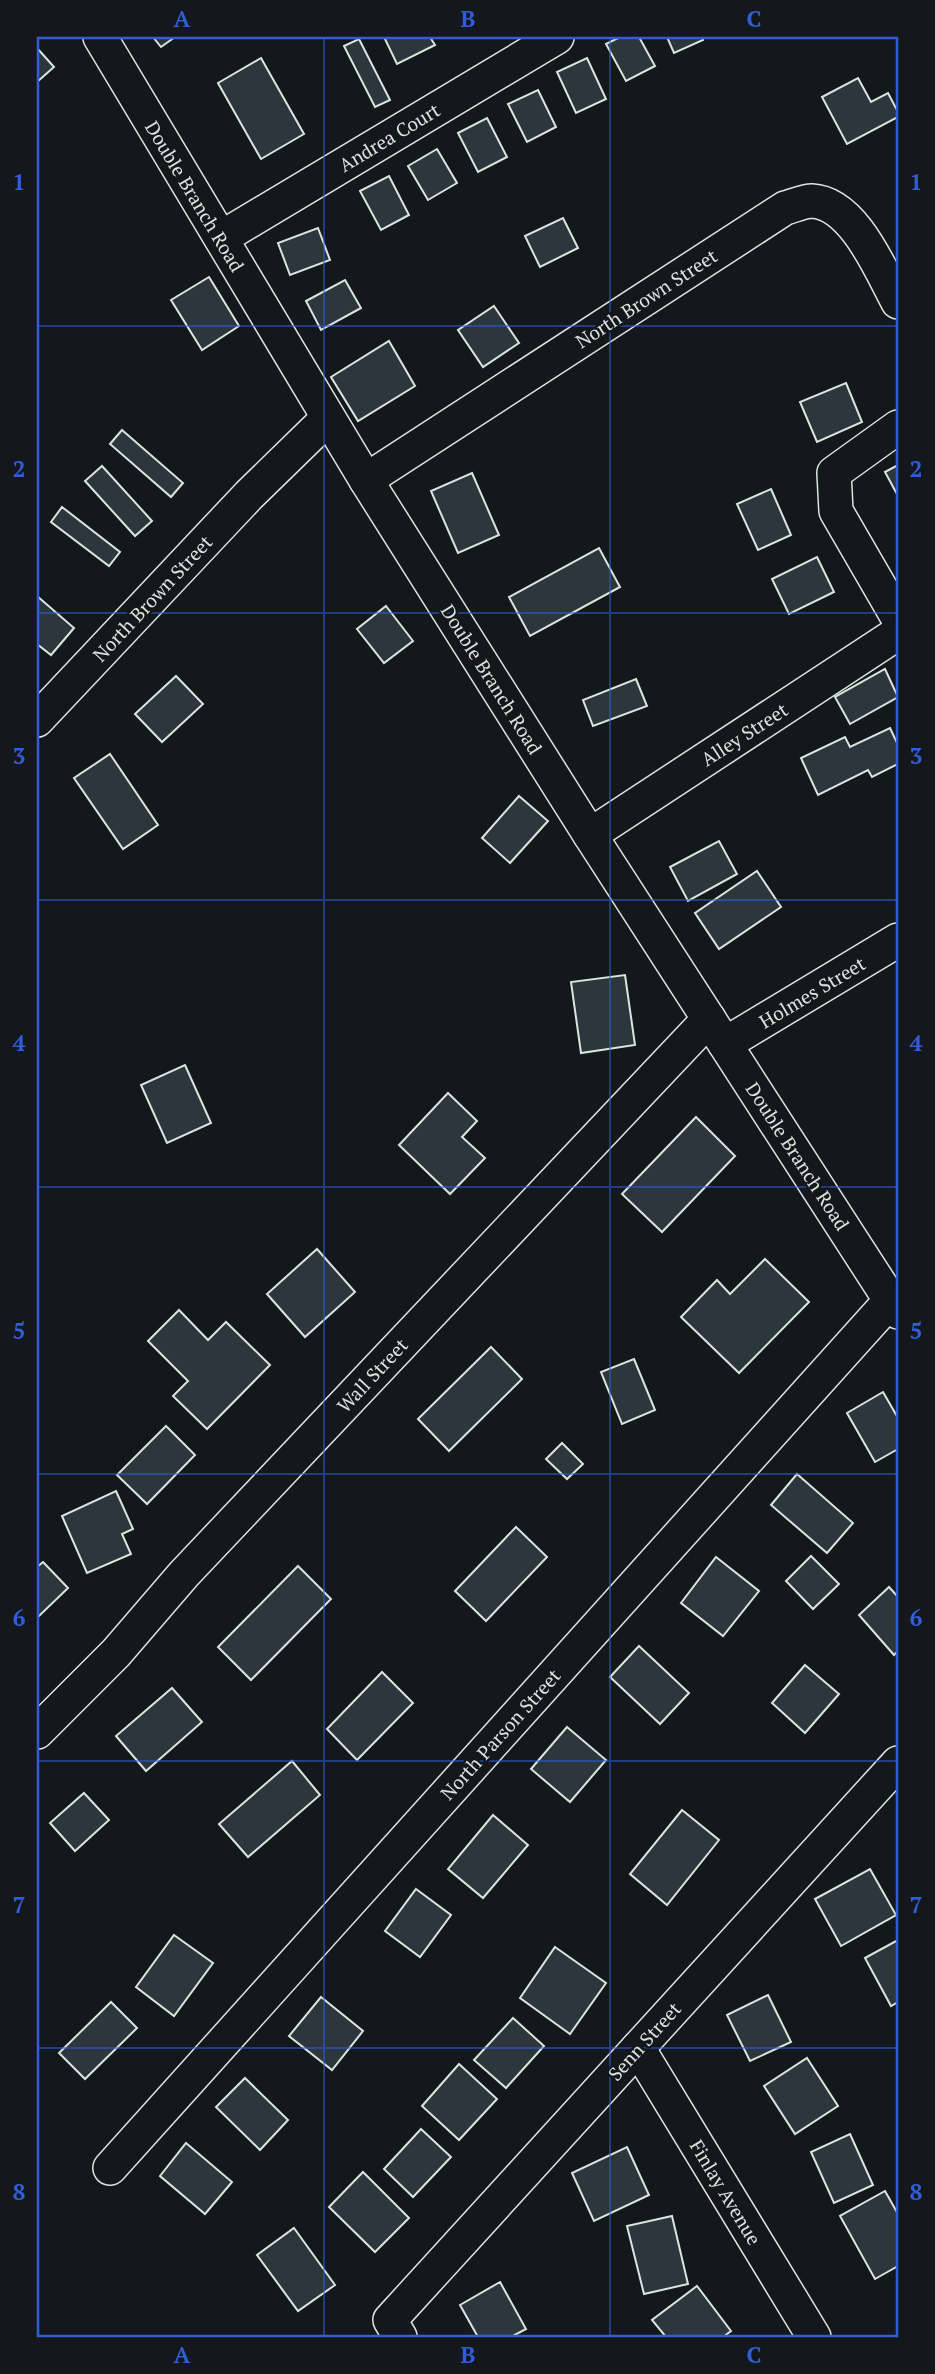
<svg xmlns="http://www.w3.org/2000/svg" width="935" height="2374" font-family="'PT Serif',serif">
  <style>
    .building { fill: #2c363c; stroke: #d8e6dc; stroke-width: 2 }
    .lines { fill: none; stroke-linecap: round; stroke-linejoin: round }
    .minor-casing { stroke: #d8e6dc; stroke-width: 36 }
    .minor { stroke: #14181c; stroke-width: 33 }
    .grid { fill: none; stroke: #305dd8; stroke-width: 2; stroke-opacity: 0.55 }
    .labels { text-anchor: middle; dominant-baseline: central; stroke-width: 5; stroke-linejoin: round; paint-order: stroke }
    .street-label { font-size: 19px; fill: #d8e6dc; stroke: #14181c }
    .neatline { fill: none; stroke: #305dd8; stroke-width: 2.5 }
    .grid-label { font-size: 23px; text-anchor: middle; font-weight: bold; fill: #305dd8 }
  </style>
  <rect width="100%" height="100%" fill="#14181c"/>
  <g class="building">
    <polygon points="153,37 175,37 161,47"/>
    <polygon points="384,37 430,37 435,45 397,64"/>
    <polygon points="620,37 639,37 655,66 626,81 606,44"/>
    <polygon points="667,37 702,37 703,40 674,53"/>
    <polygon points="359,39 390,100 375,107 344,46"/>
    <polygon points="37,48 54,67 37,82"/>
    <polygon points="261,58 304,134 261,159 218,83"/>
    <polygon points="587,58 606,99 576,113 557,72"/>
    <polygon points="858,78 871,102 888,93 898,112 898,117 847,144 822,97"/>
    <polygon points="538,90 556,127 527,142 508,104"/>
    <polygon points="487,118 507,157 478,172 458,133"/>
    <polygon points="437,149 457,183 428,200 408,166"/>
    <polygon points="389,176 409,215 381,230 360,191"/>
    <polygon points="563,218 578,248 540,267 525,236"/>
    <polygon points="318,228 330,260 290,275 278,243"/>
    <polygon points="209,277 239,326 202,350 171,300"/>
    <polygon points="345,280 361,308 321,330 306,301"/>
    <polygon points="494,306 519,343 483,367 458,330"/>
    <polygon points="389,341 415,386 358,421 331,377"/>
    <polygon points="846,383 862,422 817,442 800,402"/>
    <polygon points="122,430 183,483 171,497 110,444"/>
    <polygon points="898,465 898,496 885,472"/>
    <polygon points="102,466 152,521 135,536 85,481"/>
    <polygon points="472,473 499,535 458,553 431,491"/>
    <polygon points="771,489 791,535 758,550 737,504"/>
    <polygon points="62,507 120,552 109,566 51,522"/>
    <polygon points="599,548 620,587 530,636 509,597"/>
    <polygon points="817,557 834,592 789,614 772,579"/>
    <polygon points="37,596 74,628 51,655 37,644"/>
    <polygon points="386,606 413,641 384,663 357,629"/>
    <polygon points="885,669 898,697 850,724 835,697"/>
    <polygon points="176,676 203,704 162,742 135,714"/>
    <polygon points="636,679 647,706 593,726 583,700"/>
    <polygon points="890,728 898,745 898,764 872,777 868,770 818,795 801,758 845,737 850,747"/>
    <polygon points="110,754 158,825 123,849 74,778"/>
    <polygon points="519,796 548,821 510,863 482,838"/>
    <polygon points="719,841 737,874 688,901 670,867"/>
    <polygon points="757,871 781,907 719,949 695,913"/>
    <polygon points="625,975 635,1045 581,1053 571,982"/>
    <polygon points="185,1065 211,1123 167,1143 141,1085"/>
    <polygon points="448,1093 477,1121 462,1137 485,1158 450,1194 399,1145"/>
    <polygon points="696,1117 735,1156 662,1232 622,1194"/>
    <polygon points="317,1249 355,1292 305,1337 267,1294"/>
    <polygon points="765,1259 809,1302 739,1373 681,1317 717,1280 730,1294"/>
    <polygon points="179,1310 208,1340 226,1322 270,1365 207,1429 173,1396 188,1381 148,1341"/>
    <polygon points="491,1347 522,1379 449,1451 418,1419"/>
    <polygon points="634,1359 655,1410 622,1424 601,1372"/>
    <polygon points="883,1392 898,1418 898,1449 875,1462 847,1413"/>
    <polygon points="166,1426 195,1455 147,1504 117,1475"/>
    <polygon points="562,1443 583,1464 567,1479 546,1459"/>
    <polygon points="797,1474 853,1523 827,1553 771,1505"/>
    <polygon points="116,1491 133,1529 122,1534 131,1554 87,1573 62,1516"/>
    <polygon points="516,1527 547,1557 486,1621 455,1591"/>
    <polygon points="811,1556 839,1584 813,1609 786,1581"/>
    <polygon points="716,1557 759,1591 723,1636 681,1603"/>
    <polygon points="43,1562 68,1588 37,1618 37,1567"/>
    <polygon points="298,1566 331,1599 251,1680 218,1647"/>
    <polygon points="889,1587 898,1597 898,1651 894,1655 859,1615"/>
    <polygon points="639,1646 689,1693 660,1724 610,1677"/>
    <polygon points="805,1665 839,1694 805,1733 772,1703"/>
    <polygon points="382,1672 413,1703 357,1760 327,1729"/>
    <polygon points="172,1688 202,1722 146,1771 116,1736"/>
    <polygon points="567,1727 606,1760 570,1802 531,1769"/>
    <polygon points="292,1761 320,1795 248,1857 219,1824"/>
    <polygon points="84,1793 109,1820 75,1851 50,1823"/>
    <polygon points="682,1810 719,1840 667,1905 630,1874"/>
    <polygon points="493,1815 528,1845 483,1898 448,1869"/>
    <polygon points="870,1869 896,1915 841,1946 815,1899"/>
    <polygon points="416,1889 451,1915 420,1957 385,1931"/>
    <polygon points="174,1935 213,1963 174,2016 136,1987"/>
    <polygon points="898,1940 898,2002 891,2006 865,1958"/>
    <polygon points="555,1947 606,1983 570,2034 520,1998"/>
    <polygon points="768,1995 791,2042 750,2061 727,2015"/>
    <polygon points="321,1997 363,2031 332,2070 289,2036"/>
    <polygon points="111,2002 137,2028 85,2079 59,2053"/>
    <polygon points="513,2018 544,2046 506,2088 474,2060"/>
    <polygon points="807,2058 838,2106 795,2134 764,2086"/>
    <polygon points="459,2064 497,2099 459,2140 422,2106"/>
    <polygon points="245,2078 288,2120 260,2150 216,2107"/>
    <polygon points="421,2129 451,2157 413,2197 384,2169"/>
    <polygon points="850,2134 873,2185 834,2203 811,2152"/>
    <polygon points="186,2143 232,2182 205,2214 160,2176"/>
    <polygon points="627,2147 649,2195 594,2221 572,2173"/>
    <polygon points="363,2172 409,2218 375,2252 329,2207"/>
    <polygon points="885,2191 898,2214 898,2266 875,2279 840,2216"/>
    <polygon points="672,2216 688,2284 644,2294 627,2226"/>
    <polygon points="294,2228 335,2285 298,2311 257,2255"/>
    <polygon points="500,2282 526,2329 511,2337 478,2337 460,2305"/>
    <polygon points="697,2286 731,2331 723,2337 666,2337 652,2320"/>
  </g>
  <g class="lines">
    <defs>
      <g id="minor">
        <polyline points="100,37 366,480 590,835 898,1312"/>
        <polyline points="221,238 557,37"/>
        <polyline points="898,427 834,473 836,511 898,618"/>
        <path d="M366 480 785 208C793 206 804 201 812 201 854 203 881 271 898 302"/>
        <polyline points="37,720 249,495 328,418"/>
        <polyline points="590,835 898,633"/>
        <polyline points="725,1044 898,940"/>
        <polyline points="37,1732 116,1653 184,1574 709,1019"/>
        <polyline points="638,2048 814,2337"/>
        <polyline points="110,2168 891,1300"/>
        <polyline points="400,2337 390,2320 898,1763"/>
      </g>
    </defs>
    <use href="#minor" class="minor-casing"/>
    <use href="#minor" class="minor"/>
  </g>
  <path class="grid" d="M324 37V2337M610 37V2337M37 326H898M37 613H898M37 900H898M37 1187H898M37 1474H898M37 1761H898M37 2048H898"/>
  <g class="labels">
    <g class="street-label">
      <text transform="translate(389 137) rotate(-31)">Andrea Court</text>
      <text transform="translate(195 196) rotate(59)">Double Branch Road</text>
      <text transform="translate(646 298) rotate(-33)">North Brown Street</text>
      <text transform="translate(152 598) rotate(-47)">North Brown Street</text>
      <text transform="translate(492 679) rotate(58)">Double Branch Road</text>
      <text transform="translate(744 734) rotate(-33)">Alley Street</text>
      <text transform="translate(812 992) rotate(-31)">Holmes Street</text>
      <text transform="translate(798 1156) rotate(57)">Double Branch Road</text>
      <text transform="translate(372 1375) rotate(-47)">Wall Street</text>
      <text transform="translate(500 1734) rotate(-48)">North Parson Street</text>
      <text transform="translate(644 2041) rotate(-48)">Senn Street</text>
      <text transform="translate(726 2192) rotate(59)">Finlay Avenue</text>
    </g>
  </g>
  <rect width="935" height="2374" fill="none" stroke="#14181c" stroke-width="77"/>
  <rect x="38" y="38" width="859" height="2298" class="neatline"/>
  <g class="grid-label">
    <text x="182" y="27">A</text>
    <text x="468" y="27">B</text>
    <text x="754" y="27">C</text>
    <text x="19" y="190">1</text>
    <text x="916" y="190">1</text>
    <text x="19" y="477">2</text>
    <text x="916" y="477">2</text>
    <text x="19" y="764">3</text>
    <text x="916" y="764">3</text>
    <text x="19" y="1051">4</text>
    <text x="916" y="1051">4</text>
    <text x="19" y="1339">5</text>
    <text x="916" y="1339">5</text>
    <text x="19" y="1626">6</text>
    <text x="916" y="1626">6</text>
    <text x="19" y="1913">7</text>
    <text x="916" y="1913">7</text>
    <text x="19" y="2200">8</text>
    <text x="916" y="2200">8</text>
    <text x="182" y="2363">A</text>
    <text x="468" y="2363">B</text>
    <text x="754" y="2363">C</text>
  </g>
</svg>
